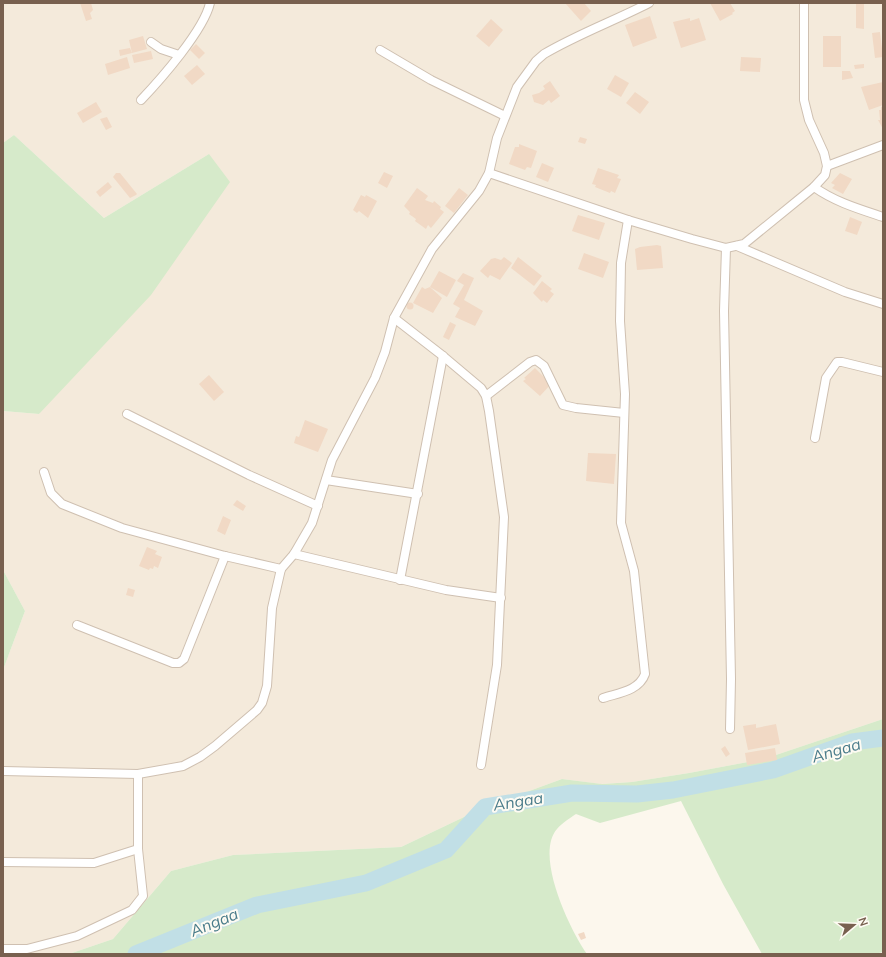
<svg xmlns="http://www.w3.org/2000/svg" width="886" height="957" font-family="Mulish,sans-serif">
  <style>
    .residential { fill: #f4eadb }
    .green { fill: #d6eaca }
    .lines { fill: none; stroke-linecap: round; stroke-linejoin: round }
    .river { stroke: #c1dfe6; stroke-width: 17 }
    .building { fill: #f1d9c5 }
    .street-casing { stroke: #cfc0b1; stroke-width: 10 }
    .street { stroke: #fff; stroke-width: 8 }
    .labels { text-anchor: middle; dominant-baseline: central; stroke-width: 4; stroke-linejoin: round; paint-order: stroke }
    .water-label { font-size: 16px; font-style: italic; fill: #497b8a; stroke: #fefbf3 }
  </style>
  <rect width="100%" height="100%" fill="#fcf7ed"/>
  <polygon class="residential" points="3,3 883,3 883,719 764,759 689,773 632,782 601,784 562,779 485,807 401,847 233,855 171,871 113,939 69,954 3,954 3,670 25,611 3,570 3,411 39,414 209,154 104,218 14,135 3,143"/>
  <g class="green">
    <polygon points="14,135 104,218 209,154 230,182 151,295 39,414 3,411 3,143"/>
    <polygon points="3,570 25,611 3,670"/>
    <path d="M883 719V952L875 954H762L723 884 681 801 600 823 576 814C570 818 562 823 557 829 534 855 570 930 587 954H69L113 939 171 871 233 855 401 847 485 807 562 779 602 784 632 782 689 773 764 759Z"/>
  </g>
  <g class="lines">
    <polyline class="river" points="136,954 257,905 366,883 446,850 485,807 572,793 637,794 673,790 773,770 852,742 883,738"/>
  </g>
  <g class="building">
    <polygon points="80,3 91,3 93,10 90,13 92,19 86,21"/>
    <polygon points="565,3 584,3 591,11 581,21"/>
    <polygon points="710,3 730,3 735,11 732,13 733,14 720,21"/>
    <polygon points="856,3 864,3 864,29 856,28"/>
    <polygon points="650,16 657,38 633,47 625,25"/>
    <polygon points="690,18 690,21 699,18 706,40 681,48 673,22"/>
    <polygon points="491,19 503,30 489,47 476,36"/>
    <polygon points="880,32 883,57 875,58 872,33"/>
    <polygon points="143,36 147,49 132,53 129,40"/>
    <rect x="823" y="36" width="18" height="31"/>
    <polygon points="196,44 205,53 199,59 190,50"/>
    <polygon points="130,48 132,53 120,56 119,50"/>
    <polygon points="151,51 153,59 134,63 132,55"/>
    <polygon points="127,57 130,68 108,75 105,64"/>
    <polygon points="741,57 761,58 760,72 740,71"/>
    <polygon points="864,64 864,68 855,69 854,65"/>
    <polygon points="197,65 205,74 192,85 184,76"/>
    <polygon points="842,71 850,71 853,78 842,80"/>
    <polygon points="615,75 629,83 621,97 607,89"/>
    <polygon points="550,81 560,96 551,103 549,100 543,105 534,102 532,95 539,93 545,89 543,86"/>
    <polygon points="883,82 883,105 869,110 861,87"/>
    <polygon points="635,92 649,102 640,114 626,103"/>
    <polygon points="96,102 102,112 83,123 77,113"/>
    <polygon points="883,106 883,129 878,120 880,120 879,110 881,110 881,107"/>
    <polygon points="107,117 112,127 106,130 100,119"/>
    <polygon points="580,137 587,139 585,144 578,142"/>
    <polygon points="519,144 537,151 531,168 527,167 525,170 509,164 515,147 519,147"/>
    <polygon points="542,163 554,168 548,182 536,177"/>
    <polygon points="598,168 619,175 617,178 621,179 615,193 611,191 610,193 595,187 596,185 592,184"/>
    <polygon points="384,172 393,176 387,188 378,183"/>
    <polygon points="116,173 120,173 137,194 136,195 130,198 113,177"/>
    <polygon points="840,173 852,179 843,194 832,188 835,185 831,183"/>
    <polygon points="108,182 112,187 100,197 96,192"/>
    <polygon points="417,188 428,196 425,200 433,203 434,201 441,207 440,209 444,212 431,228 428,225 426,229 415,221 416,219 409,214 410,212 404,206"/>
    <polygon points="459,188 468,195 454,213 445,206"/>
    <polygon points="361,195 365,197 366,195 377,201 368,218 359,211 357,213 353,210"/>
    <polygon points="578,215 605,223 599,240 572,231"/>
    <polygon points="850,217 862,222 857,235 845,231"/>
    <polygon points="657,245 661,246 663,268 637,270 635,249 640,247"/>
    <polygon points="584,253 609,262 603,278 578,269"/>
    <polygon points="504,257 512,263 500,280 490,275 488,278 480,271 491,259 495,258 501,260"/>
    <polygon points="518,257 542,276 534,286 511,268"/>
    <polygon points="439,271 456,280 447,297 430,287"/>
    <polygon points="463,273 474,278 464,300 483,311 475,326 455,317 460,308 453,304 464,285 457,281"/>
    <polygon points="542,281 552,289 550,291 554,294 547,303 543,300 542,302 533,293"/>
    <polygon points="422,287 425,289 430,287 442,298 433,313 413,303"/>
    <circle cx="410" cy="306" r="3.5"/>
    <polygon points="450,322 456,325 449,340 443,337"/>
    <polygon points="535,368 551,384 540,396 523,381 526,379 524,378"/>
    <polygon points="209,375 224,392 214,401 199,384"/>
    <polygon points="305,420 328,429 318,452 294,443 296,436 299,437"/>
    <polygon points="588,453 616,454 614,484 586,481"/>
    <polygon points="237,500 246,506 243,511 233,505"/>
    <polygon points="223,516 231,520 225,535 217,531"/>
    <polygon points="147,547 157,551 155,554 162,557 158,568 154,566 153,569 150,568 149,570 139,566"/>
    <polygon points="128,588 135,590 133,597 126,595"/>
    <polygon points="756,724 756,728 776,724 780,744 748,750 743,726"/>
    <polygon points="725,746 730,754 726,757 721,749"/>
    <polygon points="775,748 777,760 747,765 745,753"/>
    <polygon points="584,932 586,938 581,940 578,934"/>
  </g>
  <g class="lines">
    <defs>
      <g id="street">
        <polyline points="151,42 161,49 179,55"/>
        <polyline points="380,50 431,80 505,116"/>
        <path d="M141 100C161 79 204 30 210 3"/>
        <polyline points="827,166 883,145"/>
        <polyline points="489,173 628,220 692,239 726,248 744,244 814,187 825,175 827,166 824,153 809,120 804,100 804,3"/>
        <path d="M814 187C835 202 859 209 883 217"/>
        <polyline points="737,246 845,292 883,304"/>
        <polyline points="726,248 724,311 731,679 730,729"/>
        <polyline points="394,318 443,356 481,388 486,396 489,411 504,517 497,665 481,765"/>
        <polyline points="486,396 530,362 536,360 544,366 563,405 576,408 624,413"/>
        <polyline points="127,414 249,475 318,506"/>
        <polyline points="815,438 826,378 837,362 842,362 883,372"/>
        <polyline points="44,472 51,493 62,504 122,528 225,556 281,569"/>
        <polyline points="326,480 418,494"/>
        <polyline points="294,554 446,590 501,598"/>
        <polyline points="400,580 443,356"/>
        <polyline points="77,625 173,663 179,663 184,659 225,556"/>
        <path d="M603 698C618 693 639 691 645 674L634 571 621 523 625 394 620 321 621 263 628 220"/>
        <path d="M3 771 138 774 183 766 200 757 215 746 257 710 262 703 267 686 272 608 281 569 294 554 312 523 332 460 375 378 385 352 394 318 432 249 479 191 489 173 497 138 517 87 536 61 544 54C578 34 614 21 649 3"/>
        <polyline points="3,862 94,863 138,849"/>
        <polyline points="3,949 27,949 77,936 132,910 143,896 138,849 138,774"/>
      </g>
    </defs>
    <use href="#street" class="street-casing"/>
    <use href="#street" class="street"/>
  </g>
  <g class="labels">
    <g class="water-label">
      <text transform="translate(836 750) rotate(-16)">Angaa</text>
      <text transform="translate(518 801) rotate(-9)">Angaa</text>
      <text transform="translate(214 922) rotate(-22)">Angaa</text>
    </g>
  </g>
  <rect width="886" height="957" fill="none" stroke="#78604f" stroke-width="8"/>
  <g transform="translate(854 925) rotate(71)" stroke="#fefbf3" stroke-width="3" paint-order="stroke">
  <path d="M0-3L7 15L0 10L-7 15Z" fill="#78604f"/>
  <text y="-6" font-size="11" font-weight="bold" text-anchor="middle" fill="#78604f">N</text>
  </g>
</svg>
